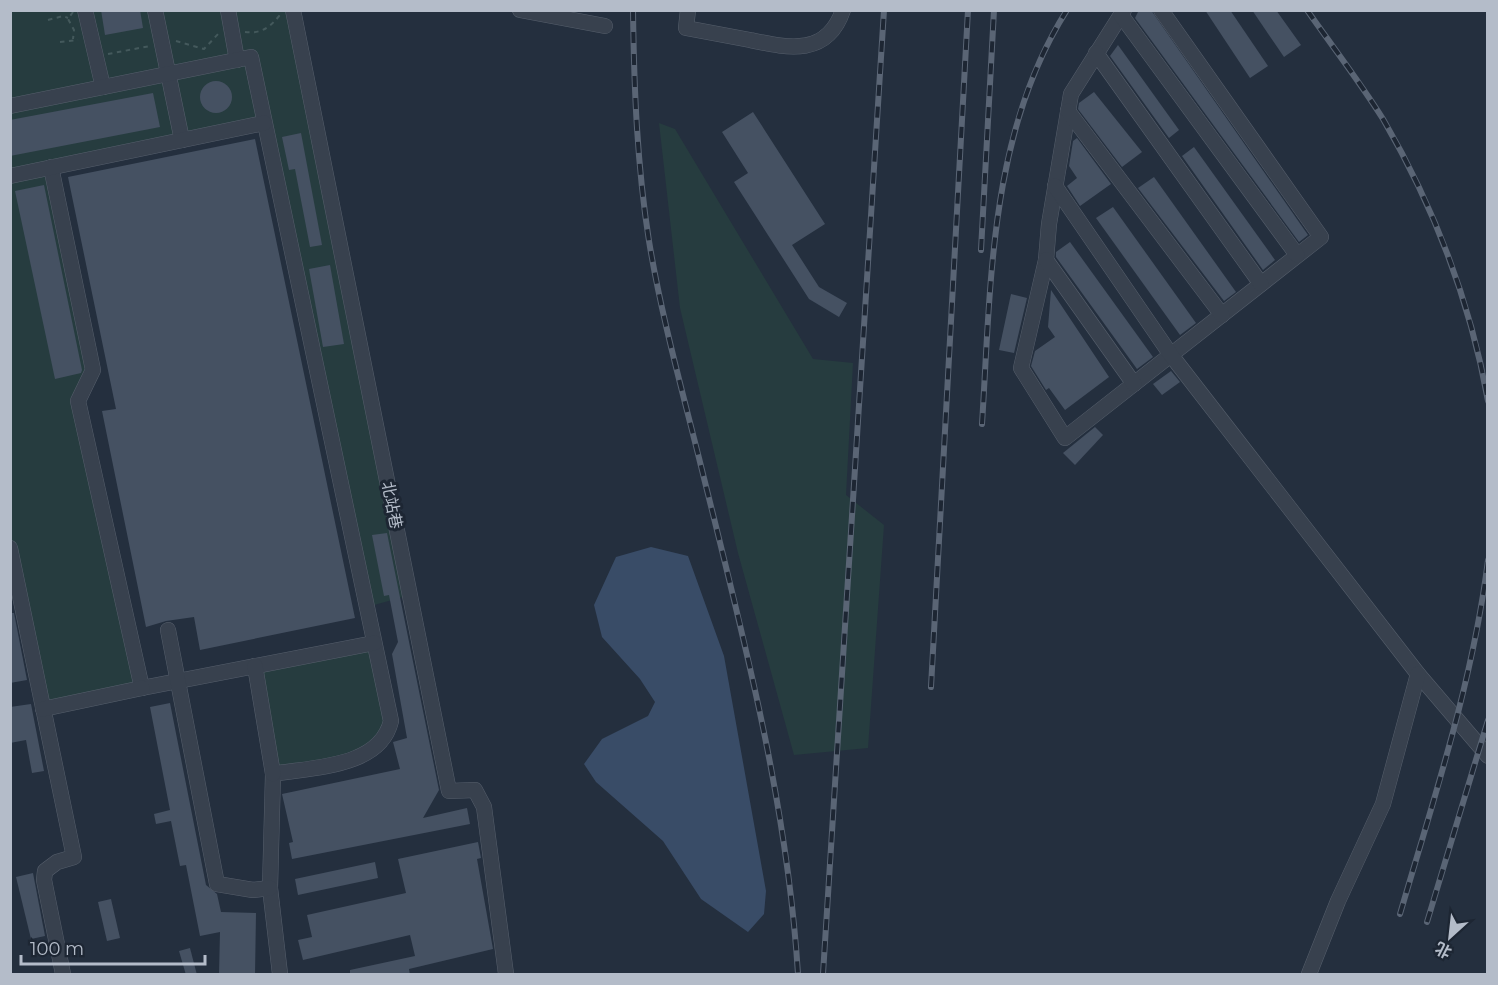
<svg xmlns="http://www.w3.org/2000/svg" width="1498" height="985" font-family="Montserrat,'Noto Sans SC',sans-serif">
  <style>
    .green { fill: #263c3f }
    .water { fill: #394c67 }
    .building { fill: #455162 }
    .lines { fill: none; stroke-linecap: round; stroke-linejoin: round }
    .minor-casing { stroke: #565f6c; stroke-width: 16 }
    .path { stroke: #44595c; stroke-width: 2; stroke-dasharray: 4.5 4.5; stroke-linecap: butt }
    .minor { stroke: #38414e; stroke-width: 15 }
    .rail-casing { stroke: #5a6575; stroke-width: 6 }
    .rail { stroke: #1d2633; stroke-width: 4; stroke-dasharray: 11; stroke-linecap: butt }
    .labels { text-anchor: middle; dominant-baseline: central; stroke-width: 6; stroke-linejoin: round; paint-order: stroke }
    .street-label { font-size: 16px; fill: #b4bcc9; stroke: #1d2633 }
  </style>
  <rect width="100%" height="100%" fill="#242f3e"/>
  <g class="green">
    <polygon points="10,11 293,11 410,595 367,607 264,123 51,167 93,370 78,401 142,688 43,709 10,548"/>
    <polygon points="659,123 675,129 813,359 853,363 846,495 884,525 868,748 794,755 738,553 680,308"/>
    <polygon points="374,643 390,719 368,754 273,774 255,666"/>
  </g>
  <polygon class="water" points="651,547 688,556 724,656 766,891 764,914 748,932 701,899 663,841 596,782 584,764 602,739 648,716 655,702 640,679 602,637 594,605 616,557"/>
  <g class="building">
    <polygon points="101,10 140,10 143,28 105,35"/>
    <polygon points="1139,10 1151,10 1308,235 1299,242 1135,18"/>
    <polygon points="1205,10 1230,10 1268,66 1250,78"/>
    <polygon points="1252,10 1276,10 1301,45 1284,57"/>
    <polygon points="1118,45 1179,130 1169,138 1110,56"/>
    <circle cx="216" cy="97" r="16"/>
    <polygon points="1094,92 1142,152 1122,167 1078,109 1079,103"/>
    <polygon points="153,93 160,127 10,156 10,120"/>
    <polygon points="753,112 825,224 792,245 819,287 847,303 839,317 809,299 734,182 748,173 722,132"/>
    <polygon points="301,133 322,245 310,247 295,169 289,170 282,137"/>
    <polygon points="1077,138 1111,184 1080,206 1067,186 1077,178 1069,166 1073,141"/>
    <polygon points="255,139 355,618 200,650 194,617 166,621 146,627 102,411 116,409 68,177"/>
    <polygon points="1194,147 1275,260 1263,270 1182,156"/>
    <polygon points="1154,177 1236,292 1224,301 1138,188"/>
    <polygon points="44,185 82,370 81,373 55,379 15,191"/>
    <polygon points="1113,207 1196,323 1180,335 1096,218"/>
    <polygon points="1070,242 1153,357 1137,369 1056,257 1056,252"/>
    <polygon points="330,265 344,344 323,347 309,269"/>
    <polygon points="1051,290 1109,377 1065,410 1049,388 1046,390 1031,366 1035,351 1055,337 1048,327"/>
    <polygon points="1011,294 1027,298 1014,353 999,350"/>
    <polygon points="1171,371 1180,382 1162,395 1153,384"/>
    <polygon points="1095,427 1103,435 1075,465 1063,453"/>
    <polygon points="387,533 439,790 423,818 467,808 470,824 292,859 289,843 293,842 282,794 400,769 393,742 407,738 392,654 398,642 389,595 384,596 372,535"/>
    <polygon points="10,613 14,613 27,680 10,683"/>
    <polygon points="170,703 206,885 217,894 221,912 256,913 255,975 219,975 220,932 200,936 186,865 180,866 171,821 156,824 154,814 170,810 150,707"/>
    <polygon points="31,704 44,771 32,773 26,740 10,743 10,707"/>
    <polygon points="478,842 481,858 477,859 493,949 409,969 410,975 350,975 350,970 415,956 410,935 303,960 298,940 312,937 307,915 406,893 398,859"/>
    <polygon points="375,862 378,878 298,895 295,879"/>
    <polygon points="33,873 45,936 31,939 16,877"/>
    <polygon points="111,899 120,938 107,941 98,902"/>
    <polygon points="190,948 197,975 186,975 179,951"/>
  </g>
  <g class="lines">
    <defs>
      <g id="minor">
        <polyline points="85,10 103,87"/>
        <polyline points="155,10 182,140"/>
        <polyline points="228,10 237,60"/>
        <polyline points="293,10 449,791 475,790 484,807 506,974"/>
        <polyline points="520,10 605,26"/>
        <path d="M688 10 686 28C707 32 729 36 750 40 788 48 827 57 843 10"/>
        <polyline points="1124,10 1071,94 1049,224 1046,260 1021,368 1065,438 1321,237 1161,10"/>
        <polyline points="1121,15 1297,255"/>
        <polyline points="1096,53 1261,284"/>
        <path d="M10 106 251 57 391 721C380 768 312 767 273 774L270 888 280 974"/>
        <polyline points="1068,111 1222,315"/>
        <polyline points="51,167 93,370 78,401 142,688 374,643"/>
        <polyline points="10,176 264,123"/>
        <polyline points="1055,186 1171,355 1418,674 1488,756"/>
        <polyline points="1046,260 1134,384"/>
        <polyline points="10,548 74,857 57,862 45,871 44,880 63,974"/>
        <polyline points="168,630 217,884 253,890 270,888"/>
        <polyline points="255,666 273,774"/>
        <polyline points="43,709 142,688"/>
        <polyline points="1309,974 1338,901 1383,804 1418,674"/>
      </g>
    </defs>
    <use href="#minor" class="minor-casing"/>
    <g class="path">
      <polyline points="73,12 68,19 74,30 73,39"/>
      <polyline points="48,20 63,16 68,18"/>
      <polyline points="10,28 11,28"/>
      <path d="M245 32C262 34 270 27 280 15"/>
      <polyline points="176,41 204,49 219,33"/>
      <polyline points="60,42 78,40"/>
      <polyline points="108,54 150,46"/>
    </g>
    <use href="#minor" class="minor"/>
    <defs>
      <g id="rail">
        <path d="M633 10C634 88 637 165 649 241 661 314 681 386 699 458 741 628 787 798 798 974"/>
        <path d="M1307 10C1332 46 1360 82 1383 119 1434 207 1470 300 1488 401"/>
        <polyline points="981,250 994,10"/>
        <path d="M982 424C991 284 989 133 1067 10"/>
        <polyline points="931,687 968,10"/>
        <path d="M1400 914C1434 798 1473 681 1488 560"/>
        <polyline points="1427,922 1488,720"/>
        <polyline points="823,974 884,10"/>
      </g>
    </defs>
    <use href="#rail" class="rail-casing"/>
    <use href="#rail" class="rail"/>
  </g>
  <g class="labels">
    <g class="street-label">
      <text transform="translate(392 505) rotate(79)">北站巷</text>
    </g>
  </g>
  <rect width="1498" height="985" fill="none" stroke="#b4bcc9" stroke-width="24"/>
  <g transform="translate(1450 937) rotate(207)" stroke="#1d2633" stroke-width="4.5" paint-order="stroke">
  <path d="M0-4.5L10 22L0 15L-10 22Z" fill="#b4bcc9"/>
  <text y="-9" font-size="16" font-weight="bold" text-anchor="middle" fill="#b4bcc9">北</text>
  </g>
  <path d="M21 955v9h184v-9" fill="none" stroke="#b4bcc9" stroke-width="3"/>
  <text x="30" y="955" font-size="18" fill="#b4bcc9" stroke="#1d2633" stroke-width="4.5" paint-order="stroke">100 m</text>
</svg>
